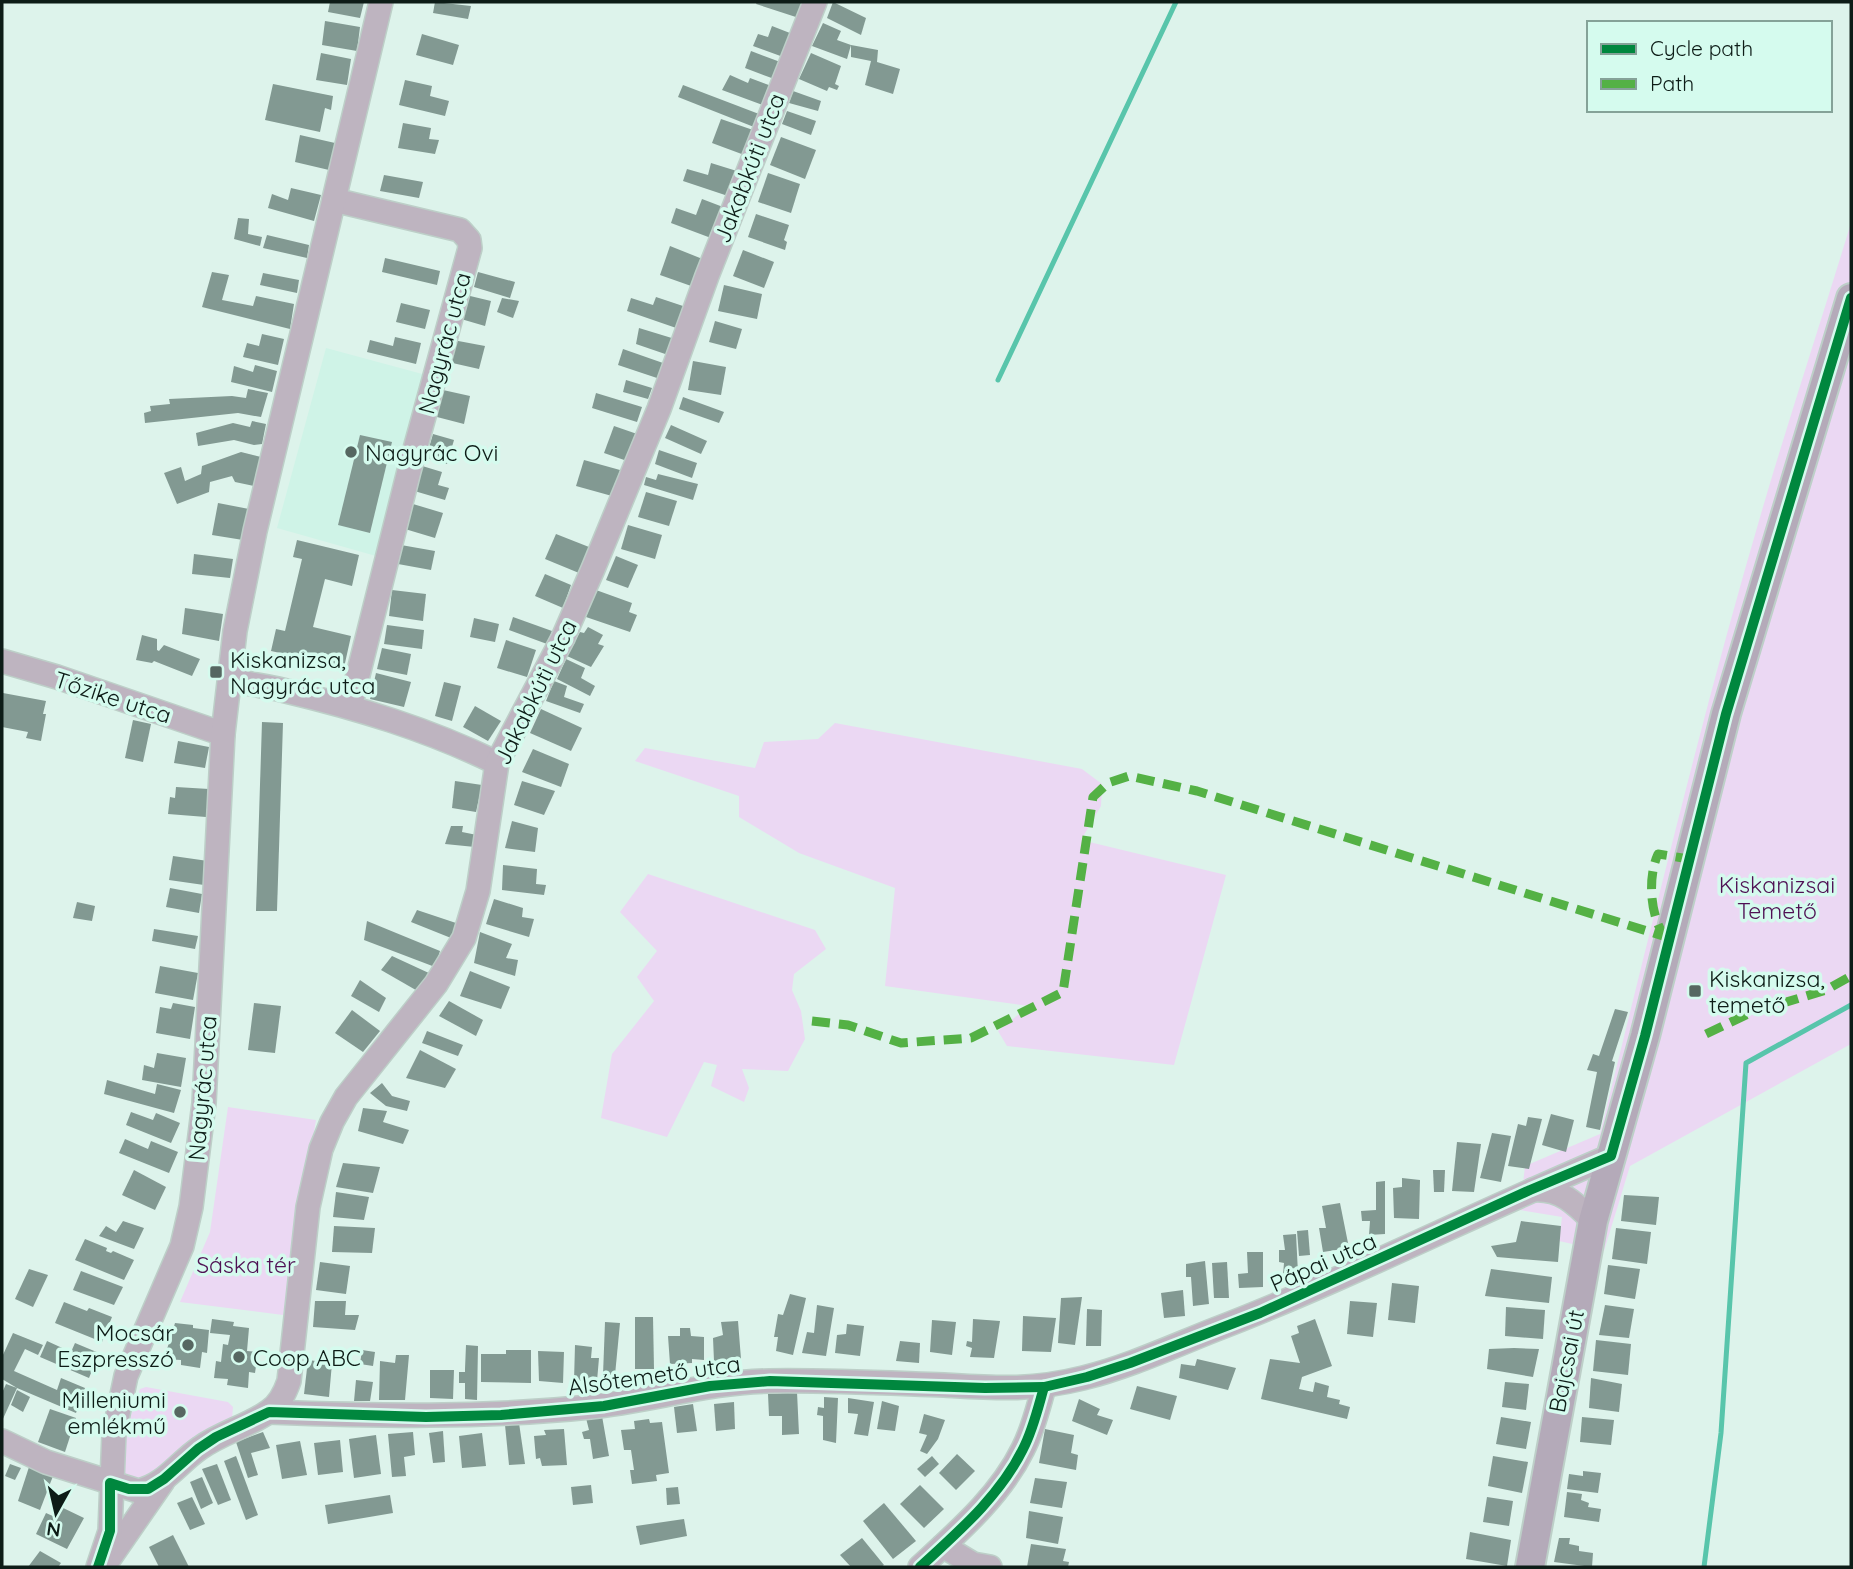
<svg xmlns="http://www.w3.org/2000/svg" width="1853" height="1569" font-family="Quicksand,sans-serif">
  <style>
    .built { fill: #cff3e7 }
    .green { fill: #ebd8f3 }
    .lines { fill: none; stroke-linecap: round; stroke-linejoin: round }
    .stream { stroke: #58c5ab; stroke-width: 5 }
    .building { fill: #829992 }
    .minor-casing { stroke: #bdcfc8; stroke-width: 26 }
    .major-casing { stroke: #bdcfc8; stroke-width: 32 }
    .minor { stroke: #beb4c0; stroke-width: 23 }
    .major { stroke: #b4aab9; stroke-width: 28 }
    .quiet { stroke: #54b145; stroke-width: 9; stroke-dasharray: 18 9; stroke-linecap: butt }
    .cycleway-casing { stroke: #d5fbee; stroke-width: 15 }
    .cycleway { stroke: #00873e; stroke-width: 10 }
    .poi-dot { fill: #566761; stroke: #d5fbee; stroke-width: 2.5 }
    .labels { text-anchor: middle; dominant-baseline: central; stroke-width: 7; stroke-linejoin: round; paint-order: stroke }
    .street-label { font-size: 23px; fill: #0d1c17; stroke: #d5fbee }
    .poi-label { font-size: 23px; fill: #0d1c17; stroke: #d5fbee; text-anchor: start }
    .park-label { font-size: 23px; fill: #4f1154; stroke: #d5fbee }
  </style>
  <rect width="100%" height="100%" fill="#ddf3eb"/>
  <polygon class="built" points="326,348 426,375 376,556 277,528"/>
  <g class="green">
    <path d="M1851 223V1044L1630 1166 1604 1251 1559 1241 1562 1217 1520 1210 1525 1166 1600 1134C1655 912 1708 689 1774 470 1799 388 1826 305 1851 223Z"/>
    <polygon points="835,723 1082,769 1102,784 1101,806 1081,840 1226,875 1174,1065 1007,1046 998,1031 1029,1006 885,986 895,888 799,853 739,817 739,796 635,761 645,748 755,768 764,742 818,739"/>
    <polygon points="648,874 815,930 826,949 794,974 792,990 801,1011 805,1039 788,1071 742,1069 749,1088 744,1102 711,1086 717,1065 704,1062 667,1137 601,1118 612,1054 654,1001 637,977 657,951 620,912"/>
    <polygon points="228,1107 316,1120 283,1315 180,1302 210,1232"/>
    <path d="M146 1387 228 1402 233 1407 232 1419 160 1472 141 1481C130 1477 121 1477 120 1464L128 1424 140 1389Z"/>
  </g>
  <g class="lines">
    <g class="stream">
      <polyline points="998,380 1176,2"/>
      <polyline points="1704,1567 1721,1433 1746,1063 1851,1005"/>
    </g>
  </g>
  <g class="building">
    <polygon points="330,2 364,2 360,18 328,12"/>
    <polygon points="435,2 471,6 468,19 433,13"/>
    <polygon points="757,2 808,2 802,19 756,4"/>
    <polygon points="833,2 866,18 861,35 827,18"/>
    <polygon points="325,21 360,27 357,51 322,45"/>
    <polygon points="823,23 841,31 837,40 851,45 847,59 812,46"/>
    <polygon points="772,26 795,35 786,58 753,46 758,34 768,37"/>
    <polygon points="422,34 459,45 453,65 416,55"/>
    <polygon points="851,45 878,50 877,62 900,69 893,94 865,85 871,61 851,57"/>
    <polygon points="751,51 783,63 777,80 745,68"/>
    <polygon points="321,53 351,59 347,85 316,80"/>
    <polygon points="811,53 841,66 835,84 839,86 837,90 829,87 827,91 799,79"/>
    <polygon points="730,75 748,83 750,78 774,87 768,107 722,90"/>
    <polygon points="405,80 432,86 430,96 449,101 445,116 399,105"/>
    <polygon points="273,84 333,96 331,110 325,108 320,132 265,120"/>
    <polygon points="683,85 759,114 754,127 678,97"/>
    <polygon points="793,91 821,101 818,111 789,103"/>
    <polygon points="787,111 816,121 811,135 782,124"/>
    <polygon points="721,119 756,131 747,156 712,143"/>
    <polygon points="403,123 431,128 429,139 439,140 435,154 398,148"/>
    <polygon points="300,135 335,143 329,170 295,162"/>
    <polygon points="781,137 816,150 805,179 770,165"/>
    <polygon points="711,163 740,172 731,197 683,181 687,169 708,175"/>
    <polygon points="768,173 800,184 791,213 758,202"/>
    <polygon points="384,175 423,182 419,198 380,191"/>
    <polygon points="291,188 321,195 314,221 268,208 272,194 288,200"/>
    <polygon points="702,199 723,207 711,238 671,223 676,208 696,215"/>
    <polygon points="756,214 789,225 784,240 787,242 785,250 748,237"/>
    <polygon points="238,218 249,219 248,234 262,237 260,246 234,239"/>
    <polygon points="267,235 309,245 307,258 263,248"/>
    <polygon points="670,246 705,260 694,287 660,275"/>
    <polygon points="743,250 774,262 764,288 733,276"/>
    <polygon points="385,258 440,271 437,285 382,272"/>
    <polygon points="212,272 229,275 222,300 253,306 256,296 294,304 290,329 202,307"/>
    <polygon points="478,272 515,282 510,298 474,287"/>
    <polygon points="263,273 299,280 297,293 260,285"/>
    <polygon points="724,285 762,294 757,319 718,311"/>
    <polygon points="466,295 491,301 485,326 461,319"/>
    <polygon points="656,297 689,308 682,330 627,311 631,298 653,305"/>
    <polygon points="502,298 519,301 513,318 497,312"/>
    <polygon points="401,303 430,310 425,329 396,322"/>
    <polygon points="715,321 742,329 736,349 709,342"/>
    <polygon points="639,328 675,339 671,356 636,344"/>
    <polygon points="262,334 284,339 278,365 243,357 247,343 259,346"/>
    <polygon points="395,337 421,343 416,364 367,352 370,340 393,346"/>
    <polygon points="453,340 485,346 479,369 448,362"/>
    <polygon points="623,349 663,363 657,378 618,365"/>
    <polygon points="693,361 726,367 721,395 688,390"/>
    <polygon points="255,365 277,371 272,392 231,382 234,366 253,372"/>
    <polygon points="626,380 652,388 648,399 623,392"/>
    <polygon points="248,389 268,393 261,417 238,413 145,423 144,413 151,411 150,406 170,404 169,399 232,396 246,398"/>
    <polygon points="443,390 470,396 464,424 437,417"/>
    <polygon points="596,393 642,407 637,422 592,408"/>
    <polygon points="683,397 724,412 719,423 679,409"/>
    <polygon points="252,421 266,424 262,444 254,445 234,440 198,446 196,433 233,423 250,427"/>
    <polygon points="671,425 707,441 701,454 665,438"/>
    <polygon points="614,426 640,435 630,462 604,453"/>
    <polygon points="433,434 454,440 447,464 426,458"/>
    <polygon points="360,435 392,442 370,533 338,525"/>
    <polygon points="659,450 697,463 692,478 655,464"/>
    <polygon points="241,452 261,457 254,486 235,482 232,476 210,482 209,492 177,504 164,473 181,467 185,481 201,474 202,466"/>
    <polygon points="584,460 620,470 612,496 576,486"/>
    <polygon points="419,465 442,472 438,485 449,488 445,500 411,490"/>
    <polygon points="658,474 698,484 693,500 644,485 646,477 656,480"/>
    <polygon points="646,492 677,501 669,526 638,517"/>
    <polygon points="218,503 249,509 243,540 212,535"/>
    <polygon points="413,504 443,513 435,538 405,529"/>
    <polygon points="628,525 662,535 655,559 621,549"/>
    <polygon points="556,534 589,547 579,573 545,559"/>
    <polygon points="297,540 359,555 352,586 325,579 313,627 351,636 343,672 307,663 306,669 291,665 294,656 271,651 276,629 285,631 302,559 293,557"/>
    <polygon points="401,545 435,551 431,570 398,564"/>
    <polygon points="194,554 233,559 230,578 192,574"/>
    <polygon points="616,556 638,565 628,588 606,580"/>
    <polygon points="545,574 571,585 563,608 535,596"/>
    <polygon points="392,590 426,594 423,621 389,616"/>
    <polygon points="596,590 632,603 629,612 637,615 630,632 586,617"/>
    <polygon points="185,608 223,614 219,641 182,634"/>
    <polygon points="513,617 552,631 547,644 509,630"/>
    <polygon points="474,618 499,624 495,642 470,637"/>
    <polygon points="387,625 424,630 422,649 384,644"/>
    <polygon points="588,627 603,635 598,644 604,646 591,667 567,656 580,632 584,633"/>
    <polygon points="142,635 157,639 157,650 159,651 164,645 200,659 192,676 154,661 152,663 136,660"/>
    <polygon points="506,640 536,650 527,677 497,668"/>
    <polygon points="382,648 411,654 407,675 377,669"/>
    <polygon points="566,659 585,668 581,678 595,686 590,696 557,679"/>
    <polygon points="376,673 411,682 404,707 370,699"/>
    <polygon points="554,681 567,686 564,697 584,704 580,713 546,701"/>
    <polygon points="444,682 461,686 452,721 435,716"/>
    <polygon points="3,693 46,701 43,714 46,714 41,741 26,738 28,732 2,727"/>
    <polygon points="475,706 501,721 488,741 463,727"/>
    <polygon points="541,709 582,728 571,751 530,733"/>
    <polygon points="133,720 151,724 143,762 125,758"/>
    <polygon points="262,722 283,723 277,911 256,911"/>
    <polygon points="178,741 209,747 205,768 174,763"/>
    <polygon points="533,749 569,764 561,787 522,772"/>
    <polygon points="455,781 482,785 476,812 452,808"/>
    <polygon points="522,781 555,791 544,815 514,805"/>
    <polygon points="176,787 209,789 206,817 168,814 170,797 175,798"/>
    <polygon points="512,821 538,828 535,852 505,848"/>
    <polygon points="451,826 463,826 462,832 477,835 475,847 445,844"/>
    <polygon points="173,856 208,861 204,885 169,880"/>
    <polygon points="503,865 537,869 536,884 546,885 544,895 502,890"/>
    <polygon points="170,888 202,894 199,913 166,907"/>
    <polygon points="494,899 523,908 522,917 534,919 529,937 486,924"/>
    <polygon points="77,902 95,906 92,921 73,918"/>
    <polygon points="417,910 456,923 451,938 411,922"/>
    <polygon points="367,921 440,951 435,967 364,940"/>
    <polygon points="154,929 198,936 195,949 152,941"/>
    <polygon points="480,932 512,944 506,958 518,960 515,976 474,963"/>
    <polygon points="392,956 431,974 421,993 381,970"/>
    <polygon points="160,966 198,973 193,1000 155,993"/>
    <polygon points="470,971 510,987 501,1009 460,996"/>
    <polygon points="360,980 386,998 379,1012 351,996"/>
    <polygon points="449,1001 483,1020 476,1036 439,1016"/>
    <polygon points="173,1003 195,1007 190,1039 156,1033 160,1007 171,1009"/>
    <polygon points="254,1003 281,1006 275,1053 248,1050"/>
    <polygon points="1615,1009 1628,1012 1612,1061 1615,1062 1600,1130 1586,1127 1597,1072 1587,1070 1593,1054 1599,1056"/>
    <polygon points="352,1010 380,1031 363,1052 335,1033"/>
    <polygon points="427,1031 463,1045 458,1056 422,1043"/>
    <polygon points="420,1050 456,1069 445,1088 406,1078"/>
    <polygon points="157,1053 186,1058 181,1087 142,1080 144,1065 154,1068"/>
    <polygon points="107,1080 155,1094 157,1084 181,1090 174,1113 104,1094"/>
    <polygon points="382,1083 392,1096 410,1101 407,1111 386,1106 370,1093"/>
    <polygon points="363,1108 387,1111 383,1122 409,1130 403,1144 358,1131"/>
    <polygon points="131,1112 153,1120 156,1113 180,1123 171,1143 126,1125"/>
    <polygon points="1551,1114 1574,1120 1566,1152 1542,1145"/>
    <polygon points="1528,1117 1542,1119 1529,1169 1508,1166 1518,1124 1526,1126"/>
    <polygon points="1492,1133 1511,1136 1501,1182 1480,1178"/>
    <polygon points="125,1139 148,1149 151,1141 178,1152 169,1173 119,1153"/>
    <polygon points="1457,1142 1481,1144 1474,1192 1452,1191"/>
    <polygon points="343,1163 380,1167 373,1193 336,1187"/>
    <polygon points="134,1170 166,1187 155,1210 122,1195"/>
    <polygon points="1433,1170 1445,1170 1444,1192 1434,1192"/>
    <polygon points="1402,1178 1420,1180 1419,1219 1394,1218 1393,1188 1402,1187"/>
    <polygon points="1385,1181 1385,1234 1369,1235 1370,1221 1362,1221 1361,1211 1376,1210 1376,1182"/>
    <polygon points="336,1192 369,1197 364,1220 333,1217"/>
    <polygon points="1624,1195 1659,1197 1656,1225 1621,1221"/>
    <polygon points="1340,1203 1349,1248 1323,1252 1319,1228 1326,1228 1322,1206"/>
    <polygon points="123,1221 144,1228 134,1249 99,1236 106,1226 116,1232"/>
    <polygon points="1521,1221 1561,1226 1558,1262 1497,1257 1491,1246 1516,1242"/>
    <polygon points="334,1226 375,1228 372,1253 332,1252"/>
    <polygon points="1616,1228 1651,1232 1647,1264 1612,1259"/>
    <polygon points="1308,1230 1310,1255 1299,1256 1297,1231"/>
    <polygon points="1296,1234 1298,1273 1283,1275 1284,1263 1279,1262 1279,1250 1285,1250 1283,1235"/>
    <polygon points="85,1239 107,1248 106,1251 111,1253 113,1251 134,1260 124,1280 75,1260"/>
    <polygon points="1247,1252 1263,1252 1263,1287 1239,1288 1238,1274 1248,1273"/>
    <polygon points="1205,1261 1209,1304 1193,1306 1191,1277 1186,1277 1186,1264"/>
    <polygon points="320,1262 350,1266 346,1294 316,1290"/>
    <polygon points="1227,1262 1229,1298 1214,1298 1212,1263"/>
    <polygon points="1608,1265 1640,1269 1635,1299 1604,1294"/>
    <polygon points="29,1269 48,1275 33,1307 15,1299"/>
    <polygon points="1491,1269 1552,1277 1549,1303 1485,1296"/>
    <polygon points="81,1271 123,1287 114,1305 73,1290"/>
    <polygon points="1392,1283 1419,1286 1415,1323 1388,1320"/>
    <polygon points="1183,1290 1185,1316 1164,1318 1161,1293"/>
    <polygon points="790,1294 806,1298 793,1355 776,1351 778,1337 774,1337 778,1314 783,1315"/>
    <polygon points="1082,1297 1075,1345 1058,1343 1061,1298"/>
    <polygon points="315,1301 346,1301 345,1315 359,1315 355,1330 313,1327"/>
    <polygon points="1350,1301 1377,1303 1373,1337 1347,1334"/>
    <polygon points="64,1302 87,1311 89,1308 112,1317 102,1342 55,1323"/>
    <polygon points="817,1305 834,1308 826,1356 802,1353 807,1332 814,1333"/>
    <polygon points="1605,1305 1634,1309 1629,1338 1599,1335"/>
    <polygon points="1506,1307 1545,1310 1543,1339 1505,1336"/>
    <polygon points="1087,1309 1102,1310 1101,1346 1086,1346"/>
    <polygon points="1023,1316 1056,1318 1051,1352 1022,1351"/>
    <polygon points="635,1317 653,1317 654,1369 635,1369"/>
    <polygon points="212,1319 234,1322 233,1326 249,1328 247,1351 258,1352 255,1373 249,1372 248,1388 227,1385 228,1379 214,1378 216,1361 221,1362 223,1344 228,1345 230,1335 210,1333"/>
    <polygon points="973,1319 1000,1321 994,1358 970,1357 972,1348 966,1346 967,1341 972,1342"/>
    <polygon points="1315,1319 1332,1366 1302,1377 1299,1389 1313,1392 1315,1382 1329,1386 1327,1397 1340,1400 1339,1404 1350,1407 1347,1419 1261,1399 1270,1359 1300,1363 1291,1336 1299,1333 1297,1326"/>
    <polygon points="932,1320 956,1322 952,1355 930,1352"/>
    <polygon points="738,1321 741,1359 714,1361 713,1338 723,1335 721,1322"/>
    <polygon points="605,1322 620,1323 615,1375 603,1375"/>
    <polygon points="175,1323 193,1325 193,1328 209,1330 207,1353 202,1352 200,1368 181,1365 181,1360 164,1359"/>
    <polygon points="847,1324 864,1326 860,1356 835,1353 837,1335 846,1334"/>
    <polygon points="680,1328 690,1328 691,1336 704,1337 704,1360 692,1359 692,1363 670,1364 668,1336 680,1336"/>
    <polygon points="13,1333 43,1345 38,1355 25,1349 14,1371 57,1390 61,1378 85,1388 76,1413 17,1388 2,1421 2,1393 6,1384 17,1388 2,1379 2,1357"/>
    <polygon points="1596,1340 1631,1344 1628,1375 1593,1371"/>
    <polygon points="47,1341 71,1352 75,1343 99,1353 89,1378 40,1357"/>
    <polygon points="900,1341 920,1343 919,1363 896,1361"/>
    <polygon points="466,1345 478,1346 477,1400 465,1399 465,1383 459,1383 459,1372 465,1372 465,1369"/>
    <polygon points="575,1345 592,1347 591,1358 599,1358 597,1381 574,1381"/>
    <polygon points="1514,1348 1539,1349 1533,1377 1487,1369 1489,1349"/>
    <polygon points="362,1350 375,1352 373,1366 360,1364"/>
    <polygon points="506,1350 531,1350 531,1383 481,1382 481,1354 506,1354"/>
    <polygon points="538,1351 564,1352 563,1383 539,1381"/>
    <polygon points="396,1355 409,1355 405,1400 379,1400 380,1361 395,1363"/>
    <polygon points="1197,1359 1236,1368 1228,1390 1179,1378 1181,1364 1195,1366"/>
    <polygon points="308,1360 332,1363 329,1397 304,1394"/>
    <polygon points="430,1370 454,1370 453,1399 430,1398"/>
    <polygon points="1591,1378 1622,1384 1619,1412 1589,1408"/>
    <polygon points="356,1380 373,1382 370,1401 354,1401"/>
    <polygon points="1505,1382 1529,1384 1526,1410 1502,1407"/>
    <polygon points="1137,1386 1177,1396 1170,1420 1130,1409"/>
    <polygon points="17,1390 30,1397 23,1412 11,1405"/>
    <polygon points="797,1392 799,1434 782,1435 782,1416 769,1416 768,1394"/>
    <polygon points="824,1397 838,1398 836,1443 823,1440 823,1416 817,1415 818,1407 824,1408"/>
    <polygon points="848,1398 874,1402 868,1436 854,1434 858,1414 848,1413"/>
    <polygon points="1079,1399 1100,1409 1097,1415 1113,1420 1107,1435 1072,1421"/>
    <polygon points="882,1401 899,1406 895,1431 877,1429"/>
    <polygon points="734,1402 735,1429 716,1431 714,1404"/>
    <polygon points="693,1404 697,1431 677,1433 674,1407"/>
    <polygon points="50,1409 76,1418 65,1452 38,1442"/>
    <polygon points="924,1414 945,1420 938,1439 927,1454 920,1451 927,1435 919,1433"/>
    <polygon points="602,1416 609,1456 593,1459 590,1439 584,1439 582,1432 589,1430 586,1418"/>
    <polygon points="1501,1417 1531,1422 1526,1449 1496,1444"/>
    <polygon points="1582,1417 1614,1420 1611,1445 1580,1442"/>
    <polygon points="649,1419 650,1423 662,1422 669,1473 656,1475 657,1481 632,1484 630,1470 634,1470 631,1450 624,1450 621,1430 635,1429 634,1421"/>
    <polygon points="519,1423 525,1464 509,1465 505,1425"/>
    <polygon points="564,1429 567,1465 542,1466 540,1458 536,1459 534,1436 546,1435 544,1430"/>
    <polygon points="1045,1429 1074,1435 1071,1453 1078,1455 1076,1470 1039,1463"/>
    <polygon points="443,1431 445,1462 433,1463 429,1433"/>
    <polygon points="263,1432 270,1448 251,1453 258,1475 248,1478 236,1442"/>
    <polygon points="413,1432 415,1455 404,1457 406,1476 392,1477 388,1434"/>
    <polygon points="482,1433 486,1466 462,1468 459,1436"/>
    <polygon points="376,1435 381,1474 354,1478 349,1439"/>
    <polygon points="340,1440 343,1472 318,1475 314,1443"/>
    <polygon points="300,1441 307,1475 282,1479 276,1445"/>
    <polygon points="957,1454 975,1471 956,1490 939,1473"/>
    <polygon points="236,1456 258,1515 246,1520 224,1461"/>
    <polygon points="932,1456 939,1464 925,1477 917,1469"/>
    <polygon points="1493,1456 1528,1462 1522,1493 1488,1486"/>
    <polygon points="10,1464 21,1468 15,1480 5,1476"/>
    <polygon points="217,1464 231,1500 218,1505 202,1469"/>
    <polygon points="29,1467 53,1476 40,1510 18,1501"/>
    <polygon points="1583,1471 1601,1473 1598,1493 1567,1489 1569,1474 1583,1476"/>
    <polygon points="202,1477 213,1503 201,1509 190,1482"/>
    <polygon points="1035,1478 1067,1482 1062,1508 1030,1503"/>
    <polygon points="591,1485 593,1503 573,1505 571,1487"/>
    <polygon points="920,1485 944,1509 924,1528 900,1504"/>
    <polygon points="678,1487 680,1504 667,1505 666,1488"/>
    <polygon points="1567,1492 1582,1494 1581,1500 1589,1503 1588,1507 1601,1509 1599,1522 1564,1517"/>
    <polygon points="390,1495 393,1513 328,1524 325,1505"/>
    <polygon points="192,1497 205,1524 190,1530 177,1503"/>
    <polygon points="1487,1497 1513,1501 1509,1526 1483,1522"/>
    <polygon points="884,1503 916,1541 893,1559 863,1521"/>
    <polygon points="59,1506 84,1518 67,1549 36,1534 46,1513 55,1517"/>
    <polygon points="1029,1511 1063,1517 1058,1544 1026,1538"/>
    <polygon points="684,1519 687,1536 640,1545 636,1526"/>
    <polygon points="1470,1532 1511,1540 1507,1566 1466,1559"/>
    <polygon points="173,1535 189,1567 159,1567 149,1547"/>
    <polygon points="862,1538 884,1565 881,1567 851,1567 840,1555"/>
    <polygon points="1559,1538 1570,1538 1569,1544 1579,1546 1579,1551 1593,1553 1592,1567 1554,1562"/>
    <polygon points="1031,1544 1066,1549 1063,1561 1069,1562 1068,1567 1027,1567"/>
    <polygon points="40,1551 61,1563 58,1567 28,1567"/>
  </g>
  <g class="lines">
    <defs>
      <g id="minor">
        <polyline points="334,200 460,230 469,240 470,248 409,471 350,707"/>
        <polyline points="2,661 57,677 223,734"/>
        <path d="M229 679C247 684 265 686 282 690 358 708 427 729 497 763"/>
        <path d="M1533 1190C1560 1188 1575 1203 1593 1221"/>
        <path d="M269 1412C379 1416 480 1418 590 1407 650 1401 708 1382 769 1381 827 1380 886 1383 944 1385 996 1388 1031 1391 1083 1378 1128 1367 1171 1347 1214 1330 1349 1278 1478 1212 1611 1156"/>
        <path d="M2 1441 46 1462 138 1491C164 1486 179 1462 200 1448 221 1433 248 1426 268 1412 279 1405 285 1393 289 1381L308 1207 321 1149 332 1122 346 1097 436 984 464 938 478 891 497 763 563 638 593 569 659 409 707 276 815 2"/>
        <polyline points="943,1546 973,1564 990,1567"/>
        <polyline points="107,1562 163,1481"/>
        <polyline points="98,1567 110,1531 114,1433 126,1376 182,1246 191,1207 204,1103 223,734 235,631 255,531 381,2"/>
        <path d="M920 1567C958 1532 1000 1496 1023 1449 1033 1430 1038 1408 1044 1387"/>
      </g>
      <polyline id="major" points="1530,1567 1593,1221 1645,1036 1726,714 1851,298"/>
    </defs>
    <use href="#minor" class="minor-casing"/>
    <use href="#major" class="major-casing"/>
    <use href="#minor" class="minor"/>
    <use href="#major" class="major"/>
    <g class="quiet">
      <path d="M1667 940C1650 919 1647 878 1658 854L1689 859"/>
      <polyline points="812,1021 848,1025 901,1043 971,1038 1063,992 1093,797 1108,783 1129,776 1197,791 1663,936"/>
      <polyline points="1706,1034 1750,1013 1826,990 1851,976"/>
    </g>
    <defs>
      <g id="cycleway">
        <polyline points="98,1567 110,1531 110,1483 129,1489 148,1489 164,1479 198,1449 216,1437 269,1412 426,1417 501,1415 604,1406 710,1386 770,1381 985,1388 1044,1387 1087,1377 1130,1363 1260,1313 1530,1190 1611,1156 1645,1036 1726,714 1851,298"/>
        <path d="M920 1567C958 1532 1000 1496 1023 1449 1033 1430 1038 1408 1044 1387"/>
      </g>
    </defs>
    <use href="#cycleway" class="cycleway-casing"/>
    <use href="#cycleway" class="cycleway"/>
  </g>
  <g class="poi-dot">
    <circle cx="351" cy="452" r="7"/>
    <rect x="209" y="665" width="14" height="14" rx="3.5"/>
    <rect x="1688" y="984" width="14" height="14" rx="3.5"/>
    <circle cx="188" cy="1345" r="7"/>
    <circle cx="239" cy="1357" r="7"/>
    <circle cx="180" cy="1412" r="7"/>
  </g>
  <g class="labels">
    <g class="street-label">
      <text transform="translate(749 168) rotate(-69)">Jakabkúti utca</text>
      <text transform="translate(444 343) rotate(-75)">Nagyrác utca</text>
      <text transform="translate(535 692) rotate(-64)">Jakabkúti utca</text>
      <text transform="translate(113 697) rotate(18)">Tőzike utca</text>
      <text transform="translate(202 1088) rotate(-85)">Nagyrác utca</text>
      <text transform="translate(1323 1262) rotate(-24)">Pápai utca</text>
      <text transform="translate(1566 1361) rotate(-79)">Bajcsai út</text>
      <text transform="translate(654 1375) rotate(-8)">Alsótemető utca</text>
    </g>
    <g class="poi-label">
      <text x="365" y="452">Nagyrác Ovi</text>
      <text x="230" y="659">Kiskanizsa,<tspan x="230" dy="26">Nagyrác utca</tspan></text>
      <text x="1709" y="978">Kiskanizsa,<tspan x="1709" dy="26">temető</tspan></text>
      <text x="174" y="1332" text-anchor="end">Mocsár<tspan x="174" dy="26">Eszpresszó</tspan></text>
      <text x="253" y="1357">Coop ABC</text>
      <text x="166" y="1399" text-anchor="end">Milleniumi<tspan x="166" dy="26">emlékmű</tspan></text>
    </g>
    <g class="park-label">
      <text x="1777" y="884">Kiskanizsai<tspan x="1777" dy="26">Temető</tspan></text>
      <text x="246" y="1264">Sáska tér</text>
    </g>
  </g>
  <rect width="1853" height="1569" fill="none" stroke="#0d1c17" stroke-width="7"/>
  <rect x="1587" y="21" width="245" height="91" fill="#d5fbee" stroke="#85a298" stroke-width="2"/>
  <rect x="1601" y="44" width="35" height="10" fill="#00873e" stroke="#85a298" stroke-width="2"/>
  <text x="1650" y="56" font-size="21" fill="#0d1c17">Cycle path</text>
  <rect x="1601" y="79" width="35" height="10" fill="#54b145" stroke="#85a298" stroke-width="2"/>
  <text x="1650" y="91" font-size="21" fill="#0d1c17">Path</text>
  <g transform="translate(56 1513) rotate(188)" stroke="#d5fbee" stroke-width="5" paint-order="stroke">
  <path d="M0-5L12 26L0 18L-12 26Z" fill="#0d1c17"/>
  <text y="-10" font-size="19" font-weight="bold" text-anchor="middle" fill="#0d1c17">N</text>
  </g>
</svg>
